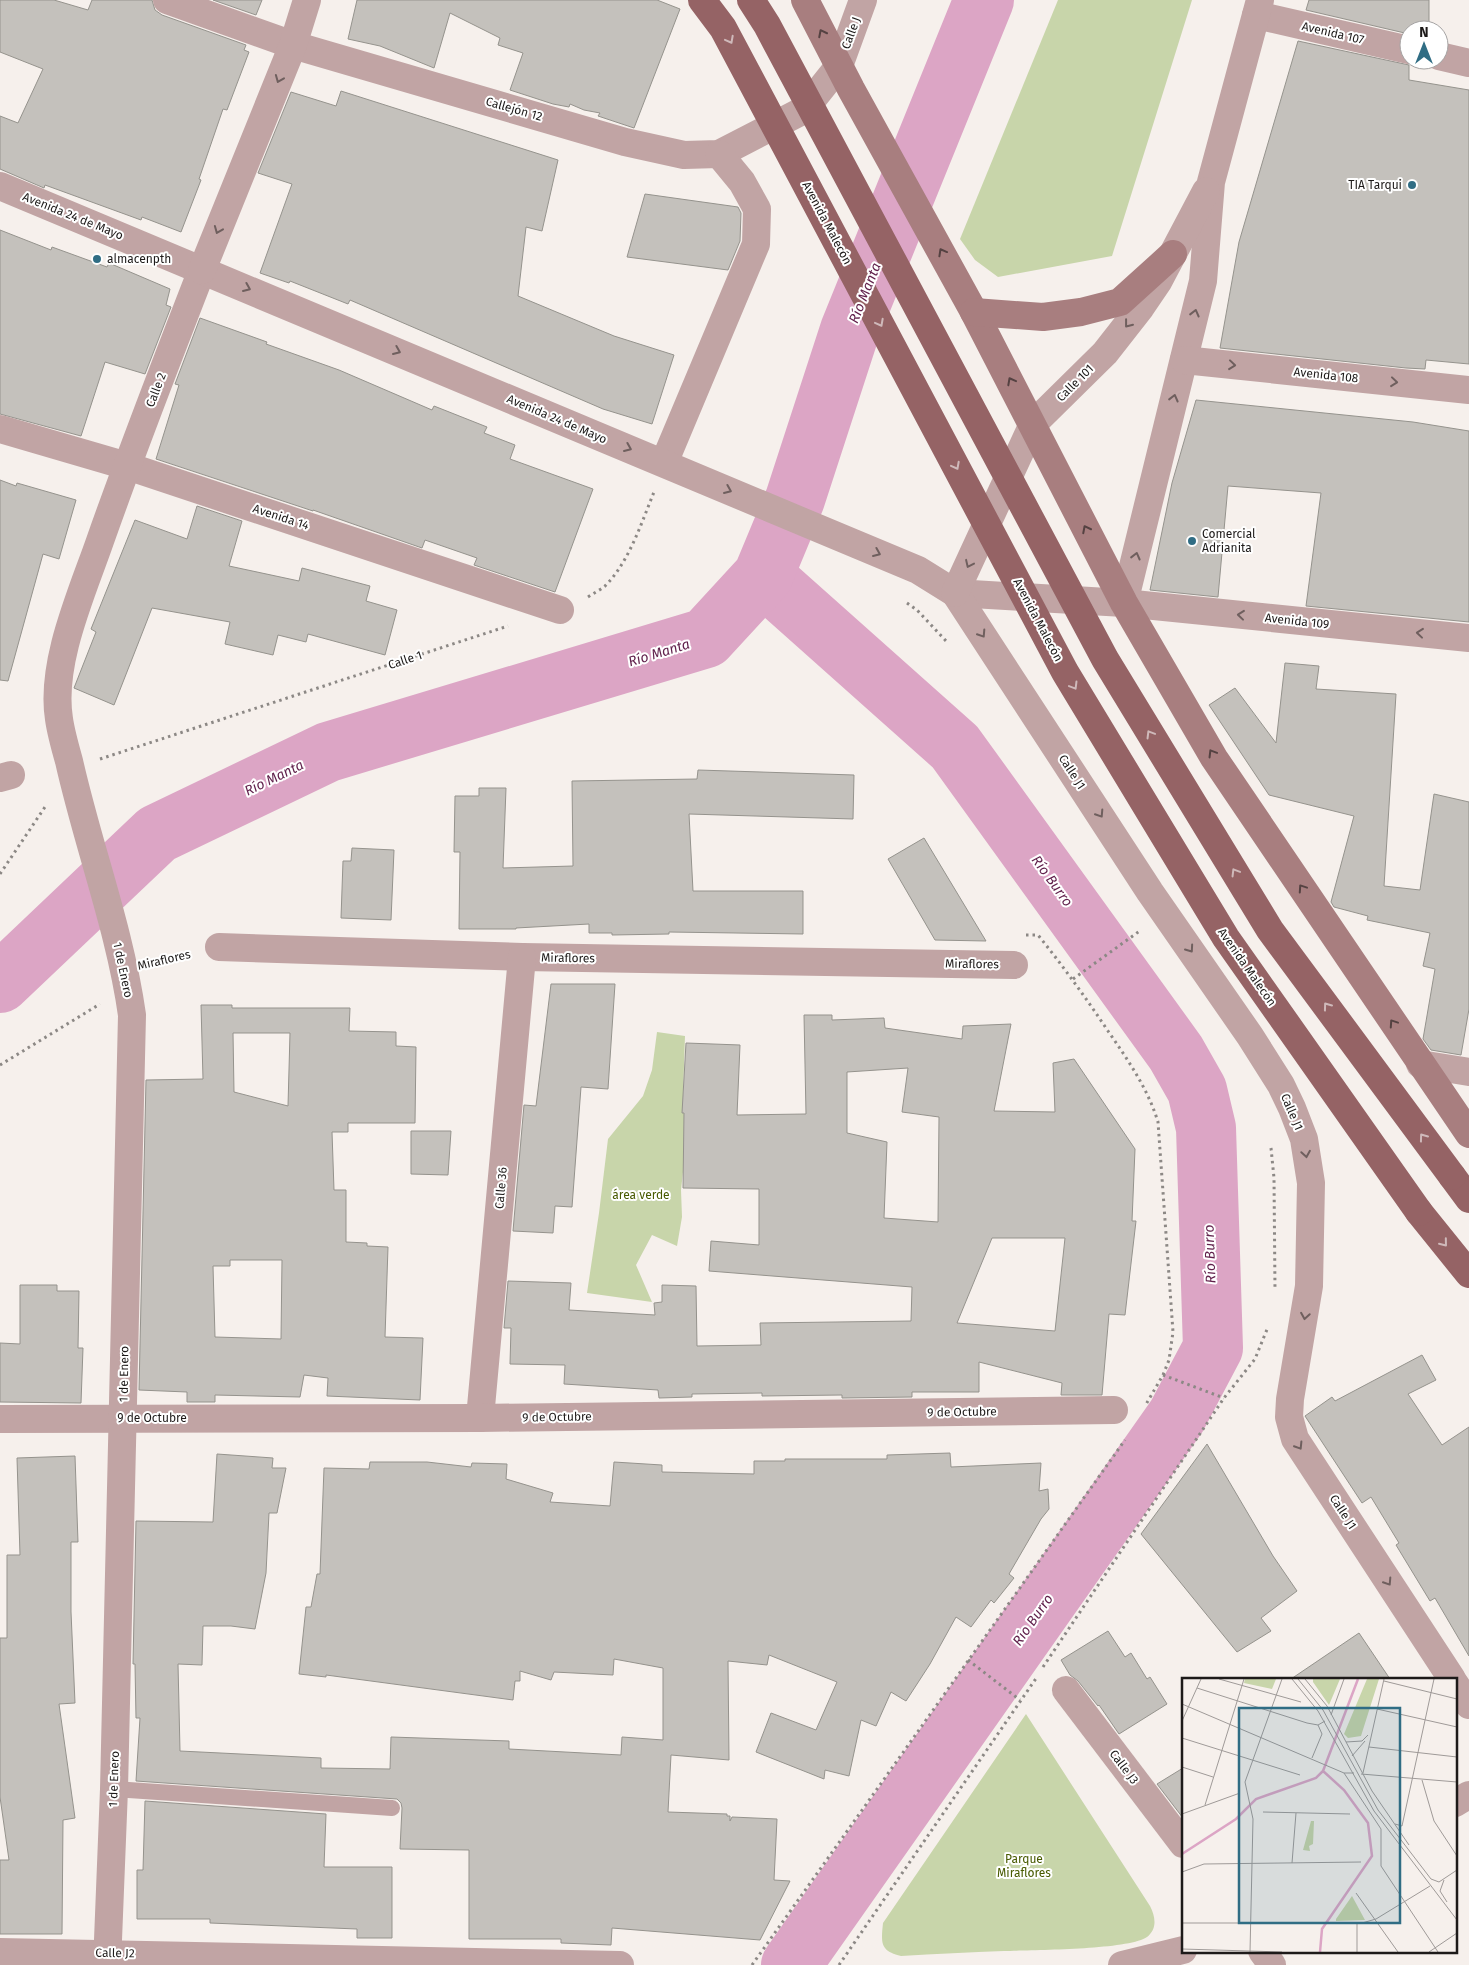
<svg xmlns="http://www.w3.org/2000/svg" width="1469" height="1965" font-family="'Fira Sans',sans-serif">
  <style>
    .green { fill: #c8d5aa }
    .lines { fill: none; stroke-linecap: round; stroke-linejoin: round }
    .river { stroke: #dca5c5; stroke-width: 60 }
    .building { fill: #c4c1bc; stroke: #95938d; fill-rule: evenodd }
    .path { stroke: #8c8885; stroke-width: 3; stroke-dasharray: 2.5 4; stroke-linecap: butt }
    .service { stroke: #c1a4a4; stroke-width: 16 }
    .minor { stroke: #c1a4a4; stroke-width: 28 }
    .tertiary { stroke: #c1a4a4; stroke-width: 28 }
    .secondary { stroke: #a87e7f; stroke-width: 28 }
    .primary { stroke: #956365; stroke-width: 28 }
    .primary-bridge { stroke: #956365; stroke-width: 28 }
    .oneway { stroke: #554242 }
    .oneway2 { stroke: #cfb9ba }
    .oneway3 { stroke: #6f5f5e }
    .poi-dot { fill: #306d84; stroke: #fff; stroke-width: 2 }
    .labels { text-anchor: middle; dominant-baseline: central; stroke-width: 4; stroke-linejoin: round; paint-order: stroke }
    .street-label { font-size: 12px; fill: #1d1a19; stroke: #fff }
    .poi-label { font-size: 12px; fill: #1d1a19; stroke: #fff; text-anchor: start }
    .park-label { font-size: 12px; fill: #485a00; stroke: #fff }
    .water-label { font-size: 14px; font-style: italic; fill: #61214c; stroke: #fff }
    .inset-river { fill: none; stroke: #dca5c5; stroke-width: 2.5 }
    .inset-road { fill: none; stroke: #9f9a98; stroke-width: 1 }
    .view { fill: #306d84; fill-opacity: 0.15; stroke: #306d84; stroke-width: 2.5 }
    .inset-edge { fill: none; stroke: #1d1a19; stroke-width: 2.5 }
  </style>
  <rect width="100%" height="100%" fill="#f6f0ec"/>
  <g class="green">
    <polygon points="1058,0 1192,0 1112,256 998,277 975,260 960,239"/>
    <polygon points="657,1032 685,1036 683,1095 686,1145 681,1190 682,1217 677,1246 652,1235 636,1265 652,1302 587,1293 599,1213 608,1139 643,1096 652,1070"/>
    <path d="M1026 1714 1150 1906C1155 1916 1158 1928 1147 1937 1129 1950 1031 1950 1004 1951 970 1952 935 1954 901 1956 880 1951 881 1943 883 1923Z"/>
  </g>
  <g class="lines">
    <g class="river">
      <polyline points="763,576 955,747 1176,1053 1197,1090 1206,1128 1213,1348 1177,1416 791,1965"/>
      <polyline points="0,983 157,834 328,752 706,638 763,576 795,499 850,330 984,0"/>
    </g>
  </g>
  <g class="building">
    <polygon points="0,0 54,0 88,10 92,0 152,0 155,10 162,15 246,45 244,50 249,52 227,110 223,109 199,179 201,180 181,232 142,217 141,220 45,185 44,188 0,169 0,116 18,123 43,69 0,52"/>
    <polygon points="213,0 262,0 256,15"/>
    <polygon points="357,0 657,0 680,9 634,128 598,116 600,113 584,110 570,104 569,107 553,104 510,90 523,53 498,45 500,38 450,13 434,68 380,46 348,39"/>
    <polygon points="1309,0 1429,0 1429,30 1409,30 1409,34 1306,10"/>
    <polygon points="1298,41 1409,65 1409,80 1469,90 1469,364 1426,360 1425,369 1406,368 1220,348 1239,242"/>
    <polygon points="341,91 558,160 542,231 526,227 518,296 614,336 674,355 652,424 603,409 350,300 348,304 290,281 289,283 260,273 292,184 258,173 291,92 336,106"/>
    <polygon points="645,194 738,207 741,213 740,241 728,270 627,257"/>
    <polygon points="0,230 51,250 52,247 107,267 109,263 170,289 166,305 171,307 145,374 105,362 81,436 0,414"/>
    <polygon points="200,318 267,342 266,344 339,370 432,410 434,406 487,427 484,433 515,445 510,459 593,489 555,592 474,565 477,558 425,540 422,548 313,510 313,511 156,459 179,385 175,384"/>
    <polygon points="1196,400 1413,422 1469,431 1469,622 1306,606 1321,493 1228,486 1218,597 1150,590 1172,483"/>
    <polygon points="0,480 16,486 17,483 76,500 59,559 43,554 8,681 0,680"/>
    <polygon points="197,506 242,521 229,566 299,581 302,568 370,586 366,601 397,610 385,655 308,634 306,642 278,635 273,655 225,644 230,622 152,608 114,705 74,688 96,632 91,629 135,520 187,539"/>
    <polygon points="1285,663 1319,666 1316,689 1396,694 1384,886 1420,890 1434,794 1469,802 1469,1009 1461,1055 1431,1050 1423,1039 1435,969 1423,966 1430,933 1367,920 1368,916 1334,907 1331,902 1354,816 1269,795 1209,705 1235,688 1276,743"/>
    <polygon points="698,770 854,775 853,819 689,814 693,891 803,891 803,934 669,932 669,934 612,935 612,933 589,933 589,924 516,928 516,929 459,929 460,852 454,852 455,796 479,796 479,788 506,788 503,868 573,866 572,781 697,779"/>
    <polygon points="924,838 986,941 935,940 888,859"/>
    <polygon points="352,848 394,850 391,920 341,918 343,861 351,861"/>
    <polygon points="551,984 615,984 608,1089 581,1087 572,1207 555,1206 553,1233 513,1231 524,1105 536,1106"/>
    <path d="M201 1005H232V1008H350L349 1031 396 1032V1046L416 1047 415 1123H348V1132H332L334 1190H346V1242L367 1243V1246L388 1247 385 1337 423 1338 420 1400 327 1396 328 1378 304 1375 300 1397 215 1395V1402H187V1392L139 1390 146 1080 203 1079ZM233 1033H290L288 1106 234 1092ZM230 1260H282L281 1339 215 1337 213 1266H230Z"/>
    <path d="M804 1015H832V1020L884 1018 885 1028 962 1039 963 1026 1011 1024 994 1111 1055 1112 1053 1063 1074 1059 1135 1149 1132 1221H1136L1125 1315 1109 1314 1102 1395H1061L1062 1383 979 1362V1392H912V1397L842 1398V1395L762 1396V1393L692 1394V1397L659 1398 658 1390 564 1384 565 1365 510 1364 511 1328H504L508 1281 571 1283 569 1310 655 1315 654 1303 662 1302V1285L696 1286 697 1346 761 1345 760 1323 911 1321 912 1287 709 1271 711 1241 759 1245V1189L683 1188 684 1113H682L686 1043 740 1045 737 1115 806 1114ZM908 1068 902 1112 939 1117 938 1222 884 1218 887 1142 847 1133V1072ZM992 1238H1065L1055 1331 957 1323Z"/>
    <polygon points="411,1131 451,1131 448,1175 411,1174"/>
    <polygon points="20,1285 57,1285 57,1291 79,1291 78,1348 83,1348 81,1403 0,1402 0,1343 20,1344"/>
    <polygon points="1422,1355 1436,1380 1408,1394 1442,1445 1469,1427 1469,1656 1435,1598 1430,1601 1396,1545 1399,1543 1371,1497 1362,1503 1305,1416 1332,1397 1335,1401"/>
    <polygon points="1207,1444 1273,1556 1297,1591 1261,1618 1271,1631 1237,1652 1141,1534"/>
    <polygon points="950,1453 951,1467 1041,1463 1039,1491 1048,1489 1049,1509 1041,1519 1009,1574 1014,1578 994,1603 991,1600 971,1627 956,1617 930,1664 906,1701 891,1692 876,1726 861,1720 849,1776 825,1770 824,1779 756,1752 771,1713 816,1730 837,1682 769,1655 767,1665 728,1661 729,1760 671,1755 668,1812 727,1814 727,1816 730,1816 730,1821 732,1817 777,1819 774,1880 790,1881 760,1940 612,1928 611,1945 561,1943 561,1939 469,1939 469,1850 400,1849 402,1808 401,1803 397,1799 136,1781 140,1718 136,1718 135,1664 133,1664 136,1521 213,1522 217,1454 273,1458 272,1468 286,1468 277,1513 269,1513 266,1573 255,1629 231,1626 203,1626 202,1665 178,1664 180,1751 321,1758 321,1768 390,1769 391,1737 509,1741 509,1749 621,1755 622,1737 663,1740 663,1668 614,1659 613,1675 554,1672 551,1680 520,1671 520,1681 515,1681 513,1700 326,1675 326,1677 299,1674 306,1607 311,1607 317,1574 320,1574 324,1468 369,1469 370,1462 427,1462 471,1467 472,1463 507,1464 506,1479 553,1493 550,1502 610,1506 614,1462 662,1465 662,1472 754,1474 754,1461 785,1461 785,1459 887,1459 887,1455"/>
    <polygon points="75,1456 78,1542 71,1542 71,1612 75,1703 59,1704 75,1818 63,1820 62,1934 0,1934 0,1860 9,1860 0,1797 0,1638 7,1638 7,1555 20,1555 17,1458"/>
    <polygon points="1108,1631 1125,1657 1131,1653 1147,1679 1150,1677 1167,1704 1119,1734 1099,1705 1098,1706 1078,1681 1070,1675 1061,1660"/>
    <polygon points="1359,1633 1390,1679 1291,1679"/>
    <polygon points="1183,1768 1183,1818 1157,1784"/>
    <polygon points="145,1801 326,1814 324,1867 392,1867 392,1938 357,1938 357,1929 210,1923 210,1919 137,1919 137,1870 143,1870"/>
  </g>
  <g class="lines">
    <g class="path">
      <path d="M588 597C594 593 600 590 605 586 629 562 641 524 654 492"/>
      <polyline points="907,603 917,610 947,642"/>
      <polyline points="100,759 508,626"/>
      <polyline points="0,874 47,804"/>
      <path d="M1026 935H1038C1063 966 1086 998 1108 1031 1128 1060 1148 1089 1158 1122L1173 1332 1169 1360 1163 1375 1145 1406"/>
      <polyline points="153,962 189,954"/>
      <polyline points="1073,979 1141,930"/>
      <polyline points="0,1065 100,1004"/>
      <polyline points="1271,1148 1274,1178 1275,1290"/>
      <polyline points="1163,1375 1224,1398"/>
      <polyline points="968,1660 1020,1700"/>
      <polyline points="1043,1667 1224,1398 1255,1359 1268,1327"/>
      <polyline points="752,1965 1125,1440"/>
      <polyline points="839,1965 1037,1677"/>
    </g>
    <polyline class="service" points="114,1789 392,1808"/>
    <g class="minor">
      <polyline points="167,0 293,45 625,142 684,155 719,154 804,110 839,66 863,0"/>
      <polyline points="1256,15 1409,50"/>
      <polyline points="1439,56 1469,63"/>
      <polyline points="0,429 127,466 560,610"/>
      <polyline points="664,463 756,244 757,209 742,182 719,154"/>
      <polyline points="1124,603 1469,638"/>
      <polyline points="0,778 11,775"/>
      <polyline points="219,947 522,957 1014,965"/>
      <polyline points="1420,1064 1469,1072"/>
      <polyline points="480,1418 522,957"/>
      <polyline points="0,1419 480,1418 1114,1410"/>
      <polyline points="1066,1690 1183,1844"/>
      <polyline points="1455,1803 1469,1795"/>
      <polyline points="1262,1951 1272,1965"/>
      <polyline points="0,1952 620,1965"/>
      <path d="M107 1965 114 1789 132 1015C120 929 88 846 69 761 65 747 61 733 59 719 50 663 82 593 100 541 132 450 167 360 202 270"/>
      <polyline points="1122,1965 1183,1950"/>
    </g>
    <g class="tertiary">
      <polyline points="0,186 918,570 955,593 1124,603 1203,281 1211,182 1260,0"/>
      <polyline points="202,270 293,45 307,0"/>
      <polyline points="1184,360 1469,390"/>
      <polyline points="955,593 1150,892 1250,1036 1281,1085 1292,1108 1304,1139 1311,1183 1309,1286 1290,1399 1289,1417 1295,1439 1452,1679"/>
      <polyline points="955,593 1033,424 1105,353 1141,307 1158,282 1206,191"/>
      <polyline points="1455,1684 1469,1705"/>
    </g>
    <g class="secondary">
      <polyline points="805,0 851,89 974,312 1124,603 1214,758 1469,1134"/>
      <polyline points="974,312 1043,317 1081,312 1120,302 1173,254"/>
    </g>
    <g class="primary">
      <polyline points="1452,1176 1469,1199"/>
      <polyline points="1419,1212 1469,1274"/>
    </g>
    <g class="primary-bridge">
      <polyline points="702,0 723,28 1065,672 1226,938 1419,1212"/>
      <polyline points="751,0 767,25 1105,659 1270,930 1452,1176"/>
    </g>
  </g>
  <defs><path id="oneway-chevron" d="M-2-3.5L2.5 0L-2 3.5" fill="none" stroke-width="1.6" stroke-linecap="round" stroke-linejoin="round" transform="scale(1.25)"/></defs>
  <g class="oneway">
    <use href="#oneway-chevron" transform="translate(822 33) rotate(-117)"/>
    <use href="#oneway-chevron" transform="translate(942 252) rotate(-119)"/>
    <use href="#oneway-chevron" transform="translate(1011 381) rotate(-118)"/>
    <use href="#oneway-chevron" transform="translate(1086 529) rotate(-117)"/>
    <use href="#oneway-chevron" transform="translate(1212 753) rotate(-121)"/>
    <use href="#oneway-chevron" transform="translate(1302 888) rotate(-124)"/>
    <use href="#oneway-chevron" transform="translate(1393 1023) rotate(-124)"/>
  </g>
  <g class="oneway2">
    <use href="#oneway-chevron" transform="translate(730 40) rotate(62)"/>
    <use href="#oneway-chevron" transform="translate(880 323) rotate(62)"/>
    <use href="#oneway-chevron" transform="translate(956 466) rotate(62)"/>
    <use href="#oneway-chevron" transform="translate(1074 686) rotate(59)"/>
    <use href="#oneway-chevron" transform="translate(1150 734) rotate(-121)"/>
    <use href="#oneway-chevron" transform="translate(1235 872) rotate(-121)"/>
    <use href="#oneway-chevron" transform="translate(1327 1006) rotate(-126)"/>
    <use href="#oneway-chevron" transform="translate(1423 1137) rotate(-126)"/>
    <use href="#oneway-chevron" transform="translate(1444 1243) rotate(51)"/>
  </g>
  <g class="oneway3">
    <use href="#oneway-chevron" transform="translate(279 79) rotate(112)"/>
    <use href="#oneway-chevron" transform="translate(218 230) rotate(112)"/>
    <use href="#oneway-chevron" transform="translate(247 288) rotate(23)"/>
    <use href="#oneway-chevron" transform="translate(1195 313) rotate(-76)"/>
    <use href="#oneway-chevron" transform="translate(1128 324) rotate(128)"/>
    <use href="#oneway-chevron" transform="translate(397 351) rotate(23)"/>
    <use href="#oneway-chevron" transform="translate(1232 365) rotate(6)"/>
    <use href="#oneway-chevron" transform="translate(1394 382) rotate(6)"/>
    <use href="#oneway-chevron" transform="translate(1174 398) rotate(-76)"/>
    <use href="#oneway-chevron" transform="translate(628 448) rotate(23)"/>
    <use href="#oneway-chevron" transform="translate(728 490) rotate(23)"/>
    <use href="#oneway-chevron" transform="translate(877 553) rotate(23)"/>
    <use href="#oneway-chevron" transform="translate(1136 556) rotate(-76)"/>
    <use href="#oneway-chevron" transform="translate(969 564) rotate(115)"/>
    <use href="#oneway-chevron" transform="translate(1241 615) rotate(-174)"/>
    <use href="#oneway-chevron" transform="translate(1420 633) rotate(-174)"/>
    <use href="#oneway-chevron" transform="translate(982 634) rotate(57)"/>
    <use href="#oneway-chevron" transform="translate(1100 814) rotate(57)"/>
    <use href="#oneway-chevron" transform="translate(1190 949) rotate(55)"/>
    <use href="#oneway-chevron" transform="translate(1306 1154) rotate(81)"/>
    <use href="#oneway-chevron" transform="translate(1305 1316) rotate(99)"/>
    <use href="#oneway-chevron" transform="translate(1299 1446) rotate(58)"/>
    <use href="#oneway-chevron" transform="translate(1388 1582) rotate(57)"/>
  </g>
  <g class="poi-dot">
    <circle cx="1412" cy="185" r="5"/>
    <circle cx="97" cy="259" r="5"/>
    <circle cx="1192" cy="541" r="5"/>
  </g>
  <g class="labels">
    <g class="street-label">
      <text transform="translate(851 33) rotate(-70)">Calle J</text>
      <text transform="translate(1333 33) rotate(13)">Avenida 107</text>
      <text transform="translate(514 109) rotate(16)">Callejón 12</text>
      <text transform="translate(73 216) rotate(22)">Avenida 24 de Mayo</text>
      <text transform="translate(827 223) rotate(62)">Avenida Malecón</text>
      <text transform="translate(1326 375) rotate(6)">Avenida 108</text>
      <text transform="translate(1075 383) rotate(-45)">Calle 101</text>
      <text transform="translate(156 390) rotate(-69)">Calle 2</text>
      <text transform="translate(557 419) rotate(23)">Avenida 24 de Mayo</text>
      <text transform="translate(281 517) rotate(18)">Avenida 14</text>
      <text transform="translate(1038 620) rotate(62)">Avenida Malecón</text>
      <text transform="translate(1297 621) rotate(6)">Avenida 109</text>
      <text transform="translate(405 660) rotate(-18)">Calle 1</text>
      <text transform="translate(1072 772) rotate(57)">Calle J1</text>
      <text transform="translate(568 958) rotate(1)">Miraflores</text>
      <text transform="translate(164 960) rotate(-13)">Miraflores</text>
      <text transform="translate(972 964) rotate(1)">Miraflores</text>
      <text transform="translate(1247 967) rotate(55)">Avenida Malecón</text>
      <text transform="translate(123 970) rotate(78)">1 de Enero</text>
      <text transform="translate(1292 1112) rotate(67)">Calle J1</text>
      <text transform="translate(501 1188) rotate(-85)">Calle 36</text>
      <text transform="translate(124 1374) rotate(-89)">1 de Enero</text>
      <text transform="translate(962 1412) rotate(-1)">9 de Octubre</text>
      <text transform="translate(557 1417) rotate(-1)">9 de Octubre</text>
      <text x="152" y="1418">9 de Octubre</text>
      <text transform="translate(1343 1512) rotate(57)">Calle J1</text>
      <text transform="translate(1124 1767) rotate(53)">Calle J3</text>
      <text transform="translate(114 1779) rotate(-88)">1 de Enero</text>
      <text transform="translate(115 1953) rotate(1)">Calle J2</text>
    </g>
    <g class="poi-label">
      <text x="1402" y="185" text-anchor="end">TIA Tarqui</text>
      <text x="107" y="259">almacenpth</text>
      <text x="1202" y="534">Comercial<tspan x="1202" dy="14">Adrianita</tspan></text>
    </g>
    <g class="park-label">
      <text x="641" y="1195">área verde</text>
      <text x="1024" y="1859">Parque<tspan x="1024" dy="14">Miraflores</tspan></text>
    </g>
    <g class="water-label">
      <text transform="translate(865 293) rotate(-68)">Río Manta</text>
      <text transform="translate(659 653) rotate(-17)">Río Manta</text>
      <text transform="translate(274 778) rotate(-26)">Río Manta</text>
      <text transform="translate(1052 881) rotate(54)">Río Burro</text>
      <text transform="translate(1210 1254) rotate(-92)">Río Burro</text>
      <text transform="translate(1033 1620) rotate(-55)">Río Burro</text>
    </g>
  </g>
  <g transform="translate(1182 1678)">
    <rect width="275" height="275" fill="#f6f0ec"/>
    <path d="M63 1H94L90 11 62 5ZM131 1H158L147 27 131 4ZM185 1H197L179 58 166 60 162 56ZM129 143H132L131 166 127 168 128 173 121 172ZM170 218 183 242 154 243V241Z" fill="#c8d5aa"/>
    <path class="inset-river" d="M0 176 54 141 74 121 134 100 141 93 176 1M138 274 140 251 190 178 186 145 162 112 141 93"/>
    <path class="inset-road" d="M37 1 119 24M110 1 136 33 192 133 275 242M116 1 141 32 196 132 249 201 257 204 275 192M123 1 145 28 190 113 227 167M202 3 275 21M15 10 125 45 136 47 143 43M0 26 162 95H172M195 31 275 49M149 37 162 1M0 43 19 1M0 60 118 97M164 64 180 63 186 57M187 69 275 79M170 78 183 63M130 80 140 56 136 47M0 89 31 99M162 95 199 151V188L256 274M181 95 202 1M179 96 275 104M240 102 252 143 275 178M23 127 62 1M81 134 168 136M0 136 58 115M213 146 220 148 252 1M110 185 114 135M0 194 22 186 179 184M262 202 258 213 265 224M174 215 216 274M0 245H180L194 241 248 208M175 246V274M0 271 100 274M68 274 71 141 63 104 100 1M247 274 275 255"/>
    <path class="view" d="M57 30H218V245H57Z"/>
    <rect width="275" height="275" class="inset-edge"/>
  </g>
  <g transform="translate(1424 45)"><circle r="24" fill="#ffffff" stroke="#a5a3a3"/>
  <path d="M0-4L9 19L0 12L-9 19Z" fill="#306d84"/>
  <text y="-8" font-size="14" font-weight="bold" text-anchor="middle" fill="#1d1a19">N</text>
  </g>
</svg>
